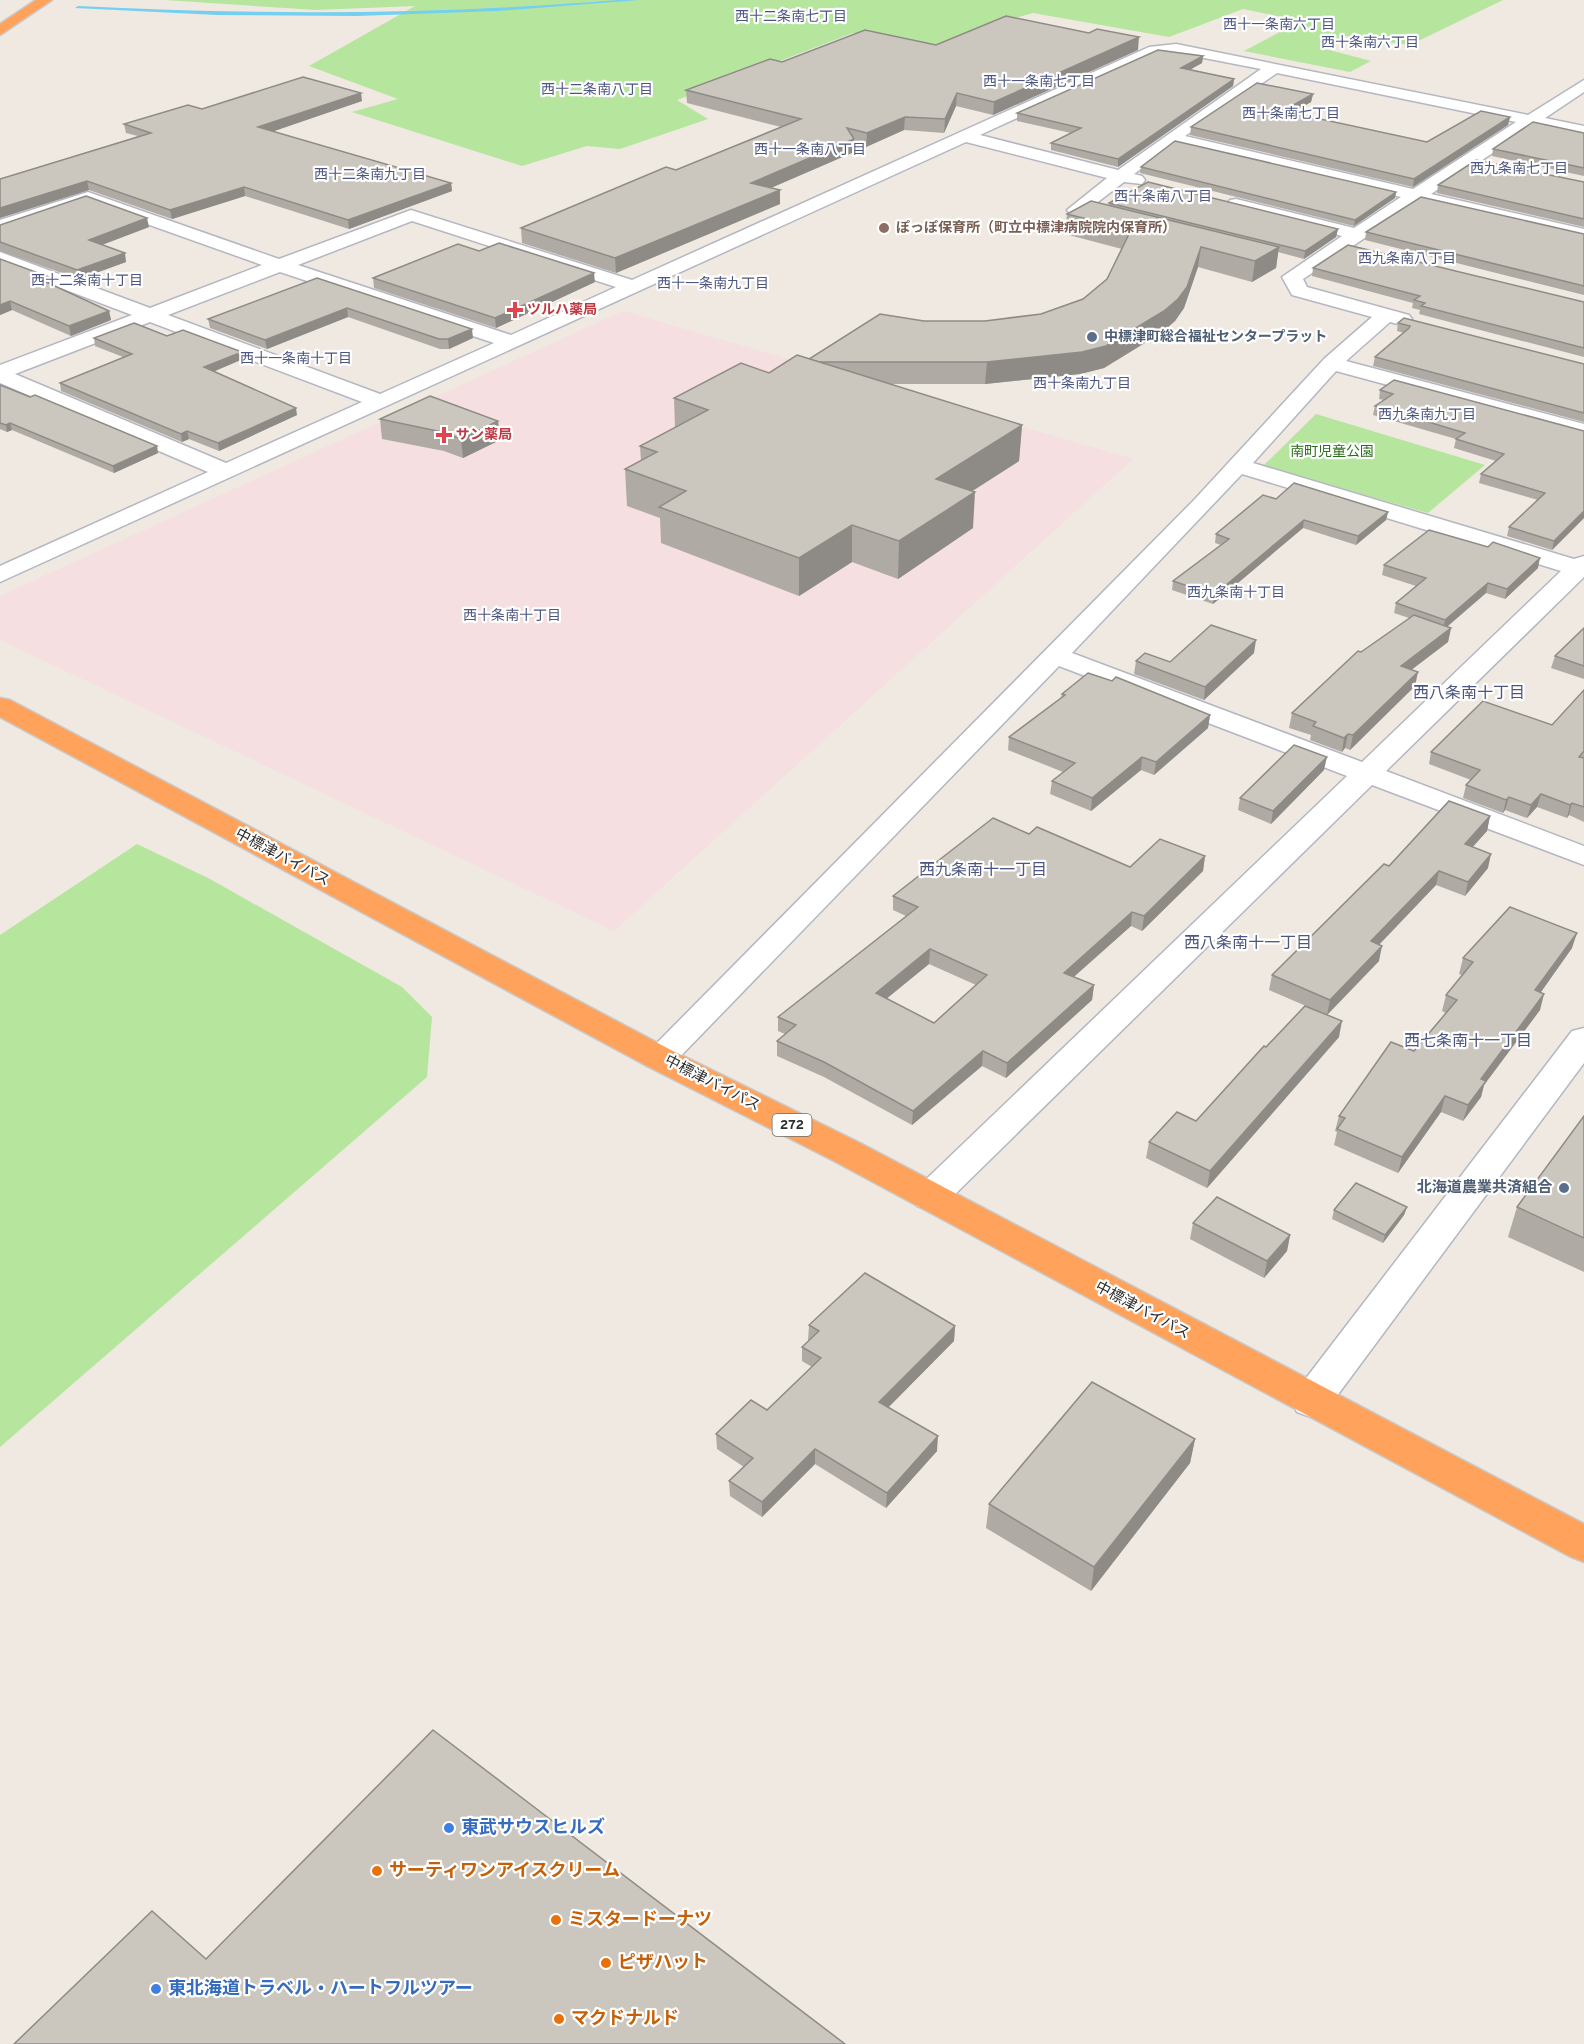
<svg xmlns="http://www.w3.org/2000/svg" width="1584" height="2044" font-family="Overpass,'Noto Sans JP',sans-serif">
  <style>
    .medical { fill: #f5dfe0 }
    .green { fill: #b6e59e }
    .lines { fill: none; stroke-linecap: round; stroke-linejoin: round }
    .stream { fill: #75cff0; fill-rule: evenodd }
    .minor-casing { stroke: #b4b7c1; stroke-width: 3 }
    .highway-casing { stroke: #c9c9c9; stroke-width: 3 }
    .minor { fill: #fff; fill-rule: evenodd }
    .highway { fill: #ffa35c; fill-rule: evenodd }
    .wall { fill: #afaba4; fill-rule: evenodd }
    .shaded-wall { fill: #8e8b86 }
    .building { fill: #cbc7bf; stroke: #8e8b86; stroke-width: 1.5; fill-rule: evenodd }
    .education-dot { fill: #8d6e63; stroke: #fff; stroke-width: 2 }
    .health-dot { fill: #e0444e; stroke: #fff; stroke-width: 2 }
    .service-dot { fill: #5c6f8a; stroke: #fff; stroke-width: 2 }
    .shop-dot { fill: #3f7fe0; stroke: #fff; stroke-width: 2 }
    .food-dot { fill: #e8710a; stroke: #fff; stroke-width: 2 }
    .labels { text-anchor: middle; dominant-baseline: central; stroke-width: 4.5; stroke-linejoin: round; paint-order: stroke }
    .far-neighbourhood-label { font-size: 14px; fill: #4d5680; stroke: #fff }
    .far-education-label { font-size: 14px; font-weight: bold; fill: #785e54; stroke: #fff; text-anchor: start }
    .far-health-label { font-size: 14px; font-weight: bold; fill: #be3a42; stroke: #fff; text-anchor: start }
    .far-service-label { font-size: 14px; font-weight: bold; fill: #4e5e75; stroke: #fff; text-anchor: start }
    .far-park-label { font-size: 14px; fill: #2c6e1b; stroke: #fff }
    .shield { fill: #fff; stroke: #6d6d6d; stroke-width: 1.5 }
    .shield-label { font-size: 14px; font-weight: bold; fill: #2e2e2e }
    .street-label { font-size: 15px; fill: #2e2e2e; stroke: #fff }
    .service-label { font-size: 15px; font-weight: bold; fill: #4e5e75; stroke: #fff; text-anchor: end }
    .neighbourhood-label { font-size: 16px; fill: #4d5680; stroke: #fff }
    .near-shop-label { font-size: 18px; font-weight: bold; fill: #366cbe; stroke: #fff; text-anchor: start }
    .near-food-label { font-size: 18px; font-weight: bold; fill: #c56008; stroke: #fff; text-anchor: start }
  </style>
  <rect width="100%" height="100%" fill="#efe9e1"/>
  <polygon class="medical" points="623,311 1133,459 614,931 0,640 0,596"/>
  <g class="green">
    <polygon points="165,0 1503,0 1410,45 1345,36 1322,48 1371,61 1350,72 1244,51 1301,21 1243,9 1169,37 1033,13 977,29 976,59 853,33 677,100 708,119 620,149 587,146 522,166 352,112 398,99 309,66 415,6 316,10"/>
    <polygon points="1316,414 1485,465 1428,513 1263,466"/>
    <polygon points="137,844 210,879 402,987 432,1017 427,1077 0,1447 0,935"/>
  </g>
  <g class="lines">
    <path class="stream" d="M617 0H639L497 11 357 16 217 15 75 8 78 6C258 15 437 15 617 0Z"/>
    <defs>
      <g id="minor">
        <path d="M1176 44 1528 115 1584 80V92L1545 118 1584 126V136L1533 126 1431 194 1584 229V241L1419 202 1303 279 1307 287 1409 315 1412 319 1409 323 1402 325 1390 322 1346 361 1584 424V438L1336 371 1253 463 1574 559 1584 556V577L1386 771 1584 846V865L1372 785 943 1206 930 1210 917 1206 912 1197 917 1188 1347 776 1059 666 671 1066 659 1069 647 1066 642 1058 1194 500 1324 359 1372 317 1292 295 1282 277 1342 236 1230 208 1227 204 1230 200 1236 199 1354 228 1401 197 1174 144 1134 174 1142 176 1145 180 1142 184 1124 182 1090 208 1120 216 1123 220 1120 224 1114 225 1070 214 1067 210 1107 178 966 142 0 582V566L208 472 0 383V365L132 315 0 265V252L150 308 262 265 88 203 0 232V220L88 192 279 259 411 210 632 280 1149 47ZM1157 54 1199 57 1261 69 1118 170 980 135ZM1277 73 1516 122 1413 189 1185 136ZM412 221 616 287 511 335 298 265ZM280 272 494 343 380 394 168 315ZM150 322 362 402 226 463 15 374ZM1242 474 1561 571 1362 762 1072 653Z"/>
        <polygon points="1584,1028 1584,1063 1325,1412 1311,1417 1297,1412 1291,1401 1297,1390 1572,1031"/>
      </g>
      <g id="highway">
        <polygon points="36,0 52,0 0,35 0,24"/>
        <polygon points="0,698 10,700 671,1050 860,1143 1584,1524 1584,1562 1569,1556 834,1161 647,1066 0,717"/>
      </g>
    </defs>
    <use href="#minor" class="minor-casing"/>
    <use href="#highway" class="highway-casing"/>
    <use href="#minor" class="minor"/>
    <use href="#highway" class="highway"/>
  </g>
  <g class="wall">
    <polygon points="936,45 1138,50 993,115 956,106 944,133 904,130 866,147 854,143 854,152 771,188 780,204 616,273 522,243 521,228 676,170 781,127 687,103 686,90 782,62"/>
    <polygon points="1203,56 1202,63 1190,69 1234,79 1233,86 1118,167 1051,150 1051,143 1071,133 1017,121 1017,113"/>
    <polygon points="1313,94 1311,102 1292,113 1427,142 1510,117 1508,125 1413,187 1190,135 1191,127"/>
    <polygon points="362,101 272,131 451,183 452,191 349,229 245,196 172,219 89,190 0,218 0,179 138,136 126,133 124,124 202,109"/>
    <polygon points="1584,133 1584,176 1492,156 1493,149"/>
    <polygon points="1141,167 1396,192 1395,198 1354,226 1140,173"/>
    <polygon points="1584,182 1584,227 1437,193 1438,185"/>
    <polygon points="1109,203 1338,229 1336,237 1304,259 1278,252 1276,268 1252,282 1198,267 1184,308 1175,321 1161,333 1104,368 1080,374 985,384 889,384 1022,425 1019,461 972,491 973,528 898,579 852,562 799,596 661,543 660,518 627,506 625,469 641,461 640,446 675,428 674,398 769,373 924,321 985,321 1041,314 1083,299 1107,279 1122,249 1065,234 1067,214 1109,206"/>
    <polygon points="0,225 149,227 102,245 126,262 79,279 0,251"/>
    <polygon points="1366,232 1584,234 1584,295 1365,240"/>
    <polygon points="479,251 595,282 496,328 374,288 373,278"/>
    <polygon points="0,259 52,278 53,285 109,311 111,320 71,336 12,310 0,315"/>
    <polygon points="1313,268 1584,302 1584,357 1419,314 1420,310 1412,308 1413,303 1312,276"/>
    <polygon points="317,278 473,338 449,349 440,349 348,317 267,349 210,328 208,319"/>
    <polygon points="1398,323 1584,364 1584,422 1373,366 1375,357 1404,333 1397,331"/>
    <polygon points="167,336 242,352 243,359 213,372 297,415 219,451 189,439 182,442 61,391 60,383 123,357 95,346 94,338"/>
    <polygon points="0,385 158,453 114,473 12,430 7,432 0,429"/>
    <polygon points="1380,390 1584,431 1584,518 1552,550 1507,536 1509,527 1538,500 1479,483 1481,474 1496,461 1454,448 1456,439 1373,415 1375,406 1384,400 1379,399"/>
    <polygon points="380,419 498,421 500,440 463,458 444,451 382,439"/>
    <polygon points="1276,499 1388,512 1386,520 1356,545 1303,528 1213,604 1172,590 1173,581 1221,545 1215,543 1216,534"/>
    <polygon points="1384,565 1538,568 1505,599 1486,593 1447,627 1451,628 1448,642 1411,670 1415,686 1350,750 1345,748 1342,752 1310,740 1311,735 1289,728 1292,713 1361,652 1409,618 1394,613 1396,603 1416,586 1382,575"/>
    <polygon points="1584,628 1584,679 1551,668 1555,656"/>
    <polygon points="1254,653 1204,700 1134,674 1136,661 1170,662"/>
    <polygon points="1584,690 1584,822 1569,815 1567,818 1537,807 1527,818 1505,810 1503,813 1463,798 1466,785 1471,780 1429,764 1431,752 1552,725"/>
    <polygon points="1062,694 1210,715 1208,728 1154,775 1141,770 1091,811 1050,794 1052,781 1063,772 1008,750 1009,737 1061,698"/>
    <polygon points="1324,770 1271,824 1238,810 1240,798"/>
    <polygon points="1490,816 1487,831 1472,847 1488,868 1465,896 1436,885 1379,945 1379,961 1327,1015 1269,990 1272,975 1389,866"/>
    <path d="M1029 834 1130 867 1205 856 1203 871 1142 931 1131 926 1074 977 1094 985 1092 1000 1006 1078 982 1066 912 1125 824 1077 777 1056V1041L785 1034 778 1031V1017L906 916 893 910V896ZM929 964 976 985 934 1023 886 999Z"/>
    <polygon points="1572,948 1541,992 1540,1010 1484,1085 1481,1097 1463,1121 1441,1112 1398,1173 1334,1145 1337,1132 1335,1131 1339,1116 1414,1051 1446,1013 1442,1011 1446,995 1462,975 1459,974 1463,958"/>
    <polygon points="1339,1037 1207,1188 1146,1158 1149,1142 1196,1121 1266,1047"/>
    <polygon points="1584,1116 1584,1272 1508,1237 1517,1207"/>
    <polygon points="1407,1207 1404,1215 1383,1243 1332,1219 1334,1210"/>
    <polygon points="1193,1223 1290,1235 1287,1251 1264,1278 1190,1239"/>
    <polygon points="809,1325 955,1326 954,1341 888,1407 937,1451 886,1508 815,1464 762,1517 730,1496 729,1481 744,1467 717,1449 716,1434 767,1410 812,1367 802,1361 802,1347 809,1340 808,1340"/>
    <polygon points="1195,1439 1190,1463 1091,1591 986,1528 989,1504"/>
  </g>
  <g class="shaded-wall">
    <polygon points="1139,37 1138,50 993,115 994,102"/>
    <polygon points="1203,56 1202,63 1181,75 1181,68"/>
    <polygon points="1234,79 1233,86 1118,167 1118,159"/>
    <polygon points="361,93 362,101 260,136 258,127"/>
    <polygon points="957,93 956,106 944,133 945,119"/>
    <polygon points="1313,94 1311,102 1282,119 1283,111"/>
    <polygon points="905,117 904,130 866,147 867,133"/>
    <polygon points="1510,117 1508,125 1413,187 1414,179"/>
    <polygon points="854,139 854,152 752,196 751,183"/>
    <polygon points="87,181 89,190 0,218 0,208"/>
    <polygon points="451,183 452,191 349,229 348,220"/>
    <polygon points="244,187 245,196 172,219 170,210"/>
    <polygon points="780,190 780,204 616,273 615,258"/>
    <polygon points="1396,192 1395,198 1354,226 1355,220"/>
    <polygon points="147,218 149,227 91,249 89,240"/>
    <polygon points="1338,229 1336,237 1304,259 1305,251"/>
    <polygon points="1201,247 1198,267 1184,308 1175,321 1161,333 1104,368 1080,374 985,384 987,362"/>
    <polygon points="1279,247 1276,268 1252,282 1255,261"/>
    <polygon points="125,253 126,262 79,279 77,270"/>
    <polygon points="594,273 595,282 496,328 495,318"/>
    <polygon points="52,278 54,288 44,281"/>
    <polygon points="10,301 12,310 0,315 0,305"/>
    <polygon points="347,308 348,317 267,349 265,340"/>
    <polygon points="109,311 111,320 71,336 69,326"/>
    <polygon points="472,329 473,338 449,349 448,339"/>
    <polygon points="242,352 243,359 205,375 204,367"/>
    <polygon points="296,408 297,415 219,451 218,443"/>
    <polygon points="498,421 500,440 463,458 461,439"/>
    <polygon points="10,423 12,430 7,432 6,425"/>
    <polygon points="1022,425 1019,461 935,515 936,479"/>
    <polygon points="187,431 189,439 182,442 181,434"/>
    <polygon points="157,446 158,453 114,473 113,466"/>
    <polygon points="975,492 973,528 898,579 899,541"/>
    <polygon points="1584,511 1584,518 1552,550 1554,541"/>
    <polygon points="1388,512 1386,520 1356,545 1358,536"/>
    <polygon points="1304,520 1303,528 1213,604 1214,595"/>
    <polygon points="852,525 852,562 799,596 799,558"/>
    <polygon points="1540,558 1538,568 1505,599 1507,589"/>
    <polygon points="1488,583 1486,593 1443,630 1445,620"/>
    <polygon points="1451,628 1448,642 1398,680 1401,666"/>
    <polygon points="1256,640 1254,653 1204,700 1205,687"/>
    <polygon points="1418,672 1415,686 1350,750 1353,735"/>
    <polygon points="1210,715 1208,728 1154,775 1156,762"/>
    <polygon points="1348,734 1345,748 1342,752 1344,738"/>
    <polygon points="1142,757 1141,770 1091,811 1092,798"/>
    <polygon points="1327,757 1324,770 1271,824 1273,811"/>
    <polygon points="1541,794 1537,807 1527,818 1531,805"/>
    <polygon points="1509,797 1505,810 1503,813 1506,800"/>
    <polygon points="1572,803 1569,815 1567,818 1570,805"/>
    <polygon points="1490,816 1487,831 1462,859 1465,844"/>
    <polygon points="1491,854 1488,868 1465,896 1468,882"/>
    <polygon points="1205,856 1203,871 1142,931 1144,916"/>
    <polygon points="1439,871 1436,885 1368,956 1371,941"/>
    <polygon points="1132,912 1131,926 1062,987 1064,973"/>
    <polygon points="1577,933 1572,948 1531,1006 1535,990"/>
    <polygon points="1382,946 1379,961 1327,1015 1330,1000"/>
    <polygon points="930,949 929,964 875,1008 876,993"/>
    <polygon points="1094,985 1092,1000 1006,1078 1007,1063"/>
    <polygon points="1544,994 1540,1010 1484,1085 1481,1097 1463,1121 1468,1105 1481,1079"/>
    <polygon points="1342,1021 1339,1037 1207,1188 1210,1171"/>
    <polygon points="983,1051 982,1066 912,1125 913,1111"/>
    <polygon points="1445,1096 1441,1112 1398,1173 1402,1157"/>
    <polygon points="1407,1207 1404,1215 1383,1243 1385,1235"/>
    <polygon points="1290,1235 1287,1251 1264,1278 1267,1261"/>
    <polygon points="955,1326 954,1341 879,1417 879,1402"/>
    <polygon points="938,1436 937,1451 886,1508 887,1493"/>
    <polygon points="1195,1439 1190,1463 1091,1591 1094,1567"/>
    <polygon points="815,1449 815,1464 762,1517 762,1502"/>
  </g>
  <g class="building">
    <polygon points="1006,16 1089,33 1097,29 1139,37 994,102 957,93 945,119 905,117 867,133 847,128 854,139 751,183 780,190 615,258 521,228 666,167 676,170 801,119 686,90 770,59 782,62 865,30 936,45"/>
    <polygon points="1158,50 1203,56 1181,68 1234,79 1118,159 1051,143 1081,128 1017,113"/>
    <polygon points="303,77 361,93 258,127 451,183 348,220 244,187 170,210 87,181 0,208 0,179 151,133 124,124 188,105 202,109"/>
    <polygon points="1257,83 1313,94 1283,111 1427,142 1481,111 1510,117 1414,179 1191,127"/>
    <polygon points="1533,122 1584,133 1584,168 1493,149"/>
    <polygon points="1175,141 1396,192 1355,220 1141,167"/>
    <polygon points="1476,160 1584,182 1584,219 1438,185"/>
    <polygon points="1148,182 1338,229 1305,251 1109,203"/>
    <polygon points="86,196 147,218 89,240 125,253 77,270 0,242 0,225"/>
    <polygon points="1421,197 1584,234 1584,286 1366,232"/>
    <polygon points="1091,201 1279,247 1255,261 1201,247 1187,287 1178,299 1164,311 1106,346 1082,352 987,362 818,362 809,359 880,314 924,321 985,321 1041,314 1083,299 1107,279 1131,230 1067,214"/>
    <polygon points="499,243 594,273 495,318 373,278 458,244 479,251"/>
    <polygon points="1348,245 1584,302 1584,348 1421,306 1425,303 1414,300 1420,296 1313,268"/>
    <polygon points="0,259 52,278 44,281 109,311 69,326 10,301 0,305"/>
    <polygon points="317,278 472,329 448,339 439,339 347,308 265,340 208,319"/>
    <polygon points="1404,318 1584,364 1584,413 1375,357 1409,328 1410,326 1398,323"/>
    <polygon points="134,323 167,336 183,330 242,352 204,367 296,408 218,443 187,431 181,434 60,383 132,354 94,338"/>
    <polygon points="797,355 1022,425 936,479 975,492 899,541 852,525 799,558 659,507 686,491 625,469 657,452 640,446 708,410 674,398 741,363 769,373"/>
    <polygon points="1394,380 1584,431 1584,511 1554,541 1509,527 1545,493 1481,474 1504,454 1456,439 1465,433 1375,406 1393,394 1380,390"/>
    <polygon points="0,385 30,397 35,395 157,446 113,466 10,423 6,425 0,423"/>
    <polygon points="430,396 498,421 461,439 442,432 380,419"/>
    <polygon points="1294,483 1388,512 1358,536 1304,520 1214,595 1173,581 1229,539 1216,534 1263,495 1276,499"/>
    <polygon points="1429,530 1488,547 1493,542 1540,558 1507,589 1488,583 1445,620 1396,603 1426,578 1384,565"/>
    <polygon points="1414,615 1451,628 1401,666 1418,672 1353,735 1348,734 1344,738 1313,726 1316,722 1292,713 1358,651 1361,652"/>
    <polygon points="1211,625 1256,640 1205,687 1136,661 1145,653 1170,662"/>
    <polygon points="1584,628 1584,666 1555,656"/>
    <polygon points="1088,673 1112,681 1116,677 1210,715 1156,762 1142,757 1092,798 1052,781 1075,763 1009,737 1065,695 1062,694"/>
    <polygon points="1584,690 1584,751 1579,757 1584,758 1584,807 1572,803 1570,805 1541,794 1531,805 1509,797 1506,800 1466,785 1480,770 1431,752 1483,701 1552,725"/>
    <polygon points="1294,745 1327,757 1273,811 1240,798"/>
    <polygon points="1449,801 1490,816 1465,844 1491,854 1468,882 1439,871 1371,941 1382,946 1330,1000 1272,975 1384,864 1389,866"/>
    <path d="M993 818 1029 834 1037 827 1130 867 1160 839 1205 856 1144 916 1132 912 1064 973 1094 985 1007 1063 983 1051 913 1111 824 1062 777 1041 796 1025 778 1017 918 907 893 896ZM930 949 987 975 934 1023 876 993Z"/>
    <polygon points="1510,907 1577,933 1535,990 1544,994 1481,1079 1486,1081 1468,1105 1445,1096 1402,1157 1337,1129 1345,1118 1339,1116 1391,1042 1414,1051 1457,1000 1446,995 1473,962 1463,958"/>
    <polygon points="1305,1006 1342,1021 1210,1171 1149,1142 1177,1112 1196,1121 1264,1046 1266,1047"/>
    <polygon points="1584,1116 1584,1238 1517,1207"/>
    <polygon points="1356,1183 1407,1207 1385,1235 1334,1210"/>
    <polygon points="1217,1197 1290,1235 1267,1261 1193,1223"/>
    <polygon points="865,1273 955,1326 879,1402 938,1436 887,1493 815,1449 762,1502 729,1481 753,1458 716,1434 751,1400 767,1410 821,1358 802,1347 819,1331 809,1325"/>
    <polygon points="1092,1382 1195,1439 1094,1567 989,1504"/>
    <polygon points="433,1730 845,2044 14,2044 152,1911 206,1959"/>
  </g>
  <circle class="education-dot" cx="884" cy="228" r="6"/>
  <g class="health-dot">
    <path d="M512 301h6v6h6v6h-6v6h-6v-6h-6v-6h6z"/>
    <path d="M441 426h6v6h6v6h-6v6h-6v-6h-6v-6h6z"/>
  </g>
  <g class="service-dot">
    <circle cx="1092" cy="337" r="6"/>
    <circle cx="1564" cy="1188" r="6"/>
  </g>
  <g class="shop-dot">
    <circle cx="449" cy="1828" r="6"/>
    <circle cx="156" cy="1989" r="6"/>
  </g>
  <g class="food-dot">
    <circle cx="377" cy="1871" r="6"/>
    <circle cx="556" cy="1920" r="6"/>
    <circle cx="606" cy="1963" r="6"/>
    <circle cx="559" cy="2019" r="6"/>
  </g>
  <g class="labels">
    <g class="far-neighbourhood-label">
      <text x="791" y="17">西十二条南七丁目</text>
      <text x="1279" y="25">西十一条南六丁目</text>
      <text x="1370" y="43">西十条南六丁目</text>
      <text x="1039" y="82">西十一条南七丁目</text>
      <text x="597" y="90">西十二条南八丁目</text>
      <text x="1291" y="114">西十条南七丁目</text>
      <text x="810" y="150">西十一条南八丁目</text>
      <text x="1519" y="169">西九条南七丁目</text>
      <text x="370" y="175">西十二条南九丁目</text>
      <text x="1163" y="197">西十条南八丁目</text>
      <text x="1407" y="259">西九条南八丁目</text>
      <text x="87" y="281">西十二条南十丁目</text>
      <text x="713" y="284">西十一条南九丁目</text>
      <text x="296" y="359">西十一条南十丁目</text>
      <text x="1082" y="384">西十条南九丁目</text>
      <text x="1427" y="415">西九条南九丁目</text>
      <text x="1236" y="593">西九条南十丁目</text>
      <text x="512" y="616">西十条南十丁目</text>
    </g>
    <g class="far-education-label">
      <text x="896" y="228">ぽっぽ保育所（町立中標津病院院内保育所）</text>
    </g>
    <g class="far-health-label">
      <text x="527" y="310">ツルハ薬局</text>
      <text x="456" y="435">サン薬局</text>
    </g>
    <g class="far-service-label">
      <text x="1104" y="337">中標津町総合福祉センタープラット</text>
    </g>
    <g class="far-park-label">
      <text x="1332" y="452">南町児童公園</text>
    </g>
    <rect class="shield" x="772.5" y="1114" width="39" height="22" rx="4.5"/>
    <g class="shield-label">
      <text x="792" y="1125">272</text>
    </g>
    <g class="street-label">
      <text transform="translate(282 858) rotate(28)">中標津バイパス</text>
      <text transform="translate(712 1084) rotate(27)">中標津バイパス</text>
      <text transform="translate(1142 1311) rotate(28)">中標津バイパス</text>
    </g>
    <g class="service-label">
      <text x="1552" y="1188">北海道農業共済組合</text>
    </g>
    <g class="neighbourhood-label">
      <text x="1469" y="694">西八条南十丁目</text>
      <text x="983" y="871">西九条南十一丁目</text>
      <text x="1248" y="944">西八条南十一丁目</text>
      <text x="1468" y="1042">西七条南十一丁目</text>
    </g>
    <g class="near-shop-label">
      <text x="461" y="1828">東武サウスヒルズ</text>
      <text x="168" y="1989">東北海道トラベル・ハートフルツアー</text>
    </g>
    <g class="near-food-label">
      <text x="389" y="1871">サーティワンアイスクリーム</text>
      <text x="568" y="1920">ミスタードーナツ</text>
      <text x="618" y="1963">ピザハット</text>
      <text x="571" y="2019">マクドナルド</text>
    </g>
  </g>
</svg>
